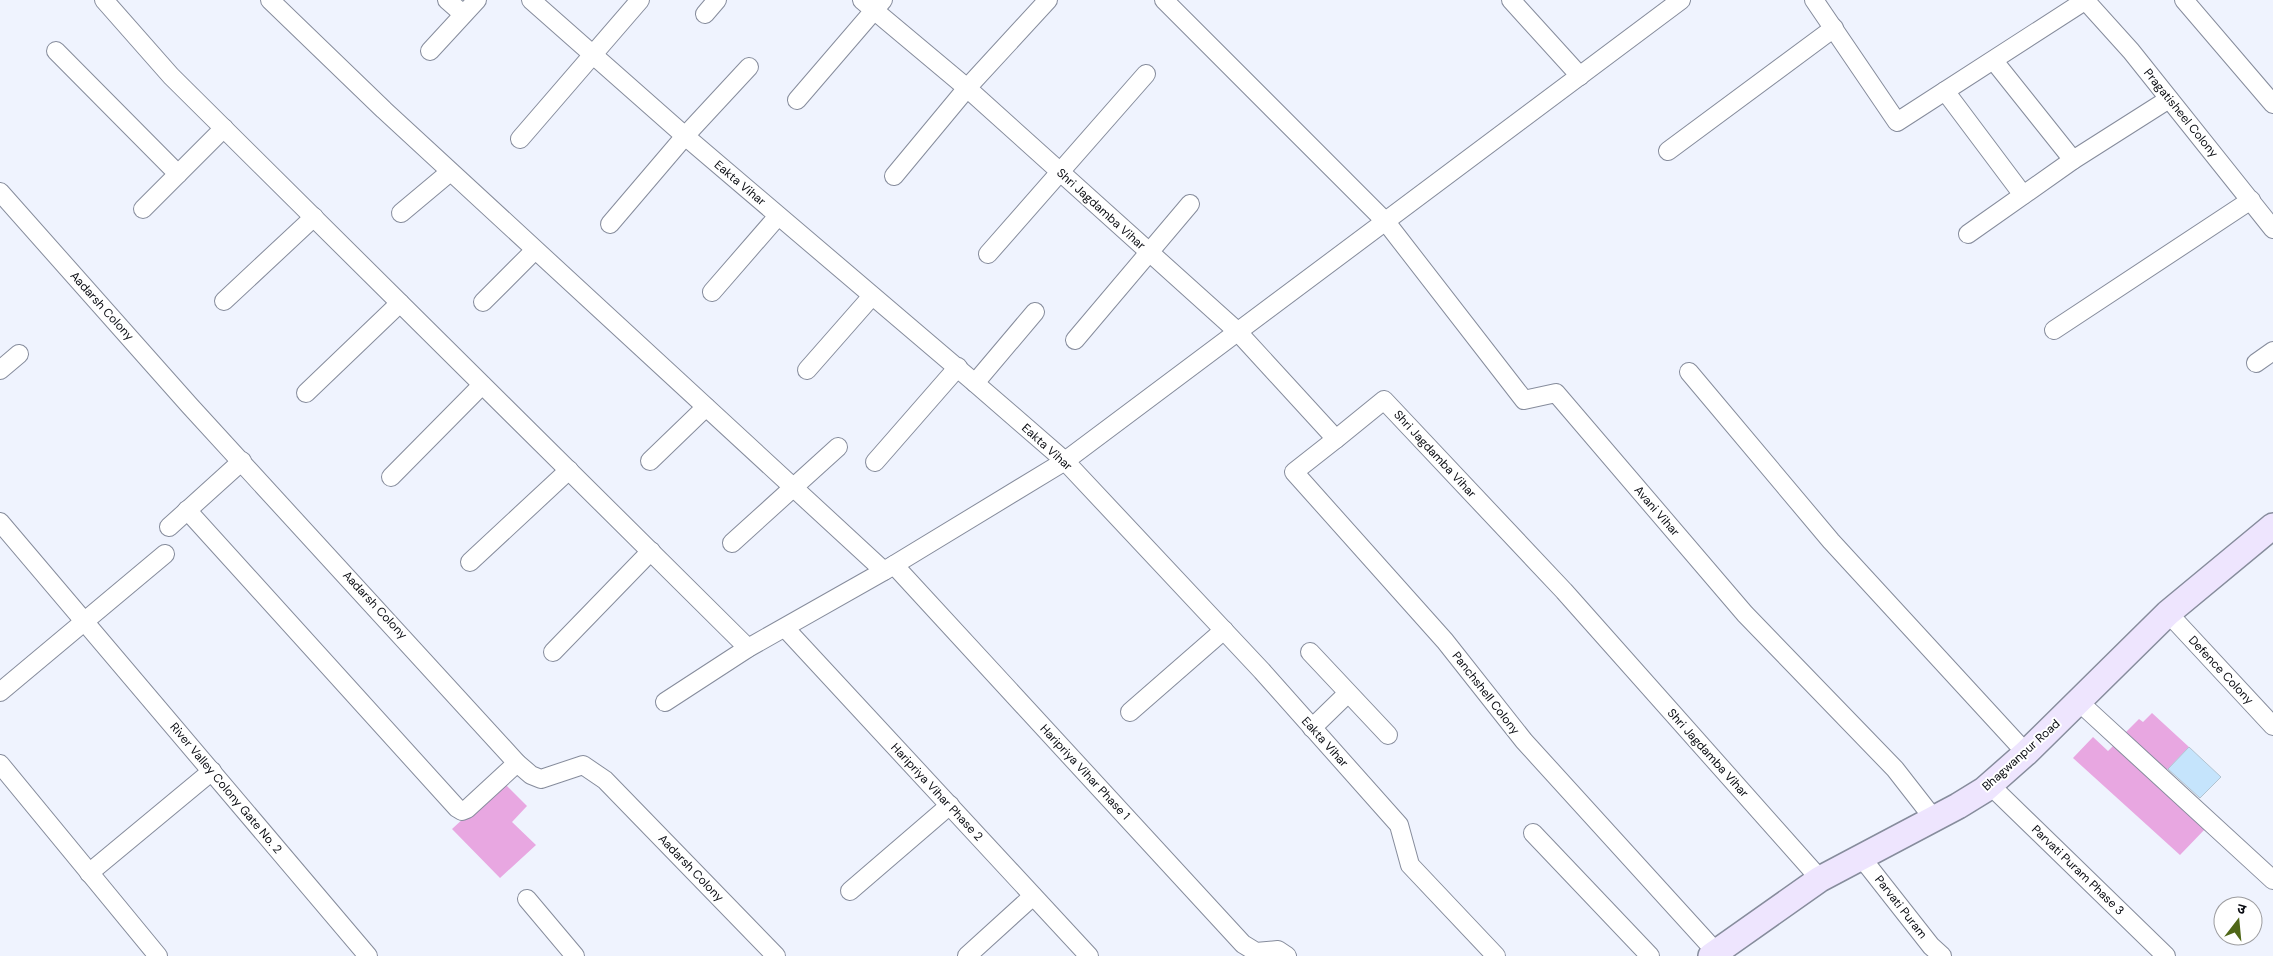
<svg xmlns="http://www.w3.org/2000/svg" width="2273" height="956" font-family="'DM Sans','Noto Sans Devanagari',sans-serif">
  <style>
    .green { fill: #e8a7e1 }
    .building { fill: #c5e4fc; stroke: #b2c3d0 }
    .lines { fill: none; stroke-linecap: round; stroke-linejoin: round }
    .street-casing { stroke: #868c9c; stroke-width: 20 }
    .secondary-casing { stroke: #868c9c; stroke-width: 28 }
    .street { stroke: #fff; stroke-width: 18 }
    .secondary { stroke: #eee5fe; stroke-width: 25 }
    .labels { text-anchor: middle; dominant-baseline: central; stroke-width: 4; stroke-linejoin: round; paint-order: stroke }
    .street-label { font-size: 12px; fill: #090b11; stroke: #fff }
  </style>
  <rect width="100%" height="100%" fill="#eff3fe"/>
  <g class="green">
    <polygon points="2152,713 2189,747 2163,774 2123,735 2139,719 2143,722"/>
    <polygon points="2093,737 2108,751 2113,746 2206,828 2180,855 2073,758"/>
    <polygon points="503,782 527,806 512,822 536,845 500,878 452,829"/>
  </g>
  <polygon class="building" points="2189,747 2221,777 2200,798 2168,769"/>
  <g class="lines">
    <defs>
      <g id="street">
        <polyline points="104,0 171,76 748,648"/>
        <polyline points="270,0 384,110 884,571"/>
        <polyline points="447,0 463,14"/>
        <polyline points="531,0 685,136 975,383 1065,461 1262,671 1399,825 1410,865 1496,956"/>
        <polyline points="862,0 967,88 1237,331 1336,439 1384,400 1564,591 1820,879"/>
        <polyline points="1164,0 1386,222 1524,400 1556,393 1745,614 1895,769 1934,819"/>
        <polyline points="1511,0 1580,76"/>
        <polyline points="1814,0 1897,122 2086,0"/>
        <polyline points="2085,0 2131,51 2273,229"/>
        <polyline points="2184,0 2273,104"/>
        <polyline points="705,14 717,0"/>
        <polyline points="56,51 178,174"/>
        <polyline points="430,51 477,0"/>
        <polyline points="1994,61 2073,160"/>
        <polyline points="1945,91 2023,195"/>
        <polyline points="797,100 883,0"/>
        <polyline points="520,139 640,0"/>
        <polyline points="1668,151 1834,28"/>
        <polyline points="894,176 967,88 1048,0"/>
        <polyline points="0,192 190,406 517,763 531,775 541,779 583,765 605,780 776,956"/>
        <polyline points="143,209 224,128"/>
        <polyline points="401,213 450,172"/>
        <polyline points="610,224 685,136 749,67"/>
        <polyline points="1968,234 2073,160 2169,99"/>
        <polyline points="988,254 1146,74"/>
        <polyline points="712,292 778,216"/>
        <polyline points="224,301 314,217"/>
        <polyline points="483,302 535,250"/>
        <polyline points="2054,330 2251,200"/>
        <polyline points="1075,340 1190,204"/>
        <polyline points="2256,363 2273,351"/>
        <polyline points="0,370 19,354"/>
        <polyline points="807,370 872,296"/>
        <polyline points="1689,372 1831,541 2026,753"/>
        <polyline points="975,383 1035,312"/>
        <polyline points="306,393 400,303"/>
        <polyline points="1336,439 1294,472 1445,641 1524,741 1716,952"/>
        <polyline points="650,461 706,407"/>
        <polyline points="875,462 958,367"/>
        <polyline points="391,477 482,385"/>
        <polyline points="187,510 457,808 462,811 467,809 517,763"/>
        <polyline points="0,522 368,956"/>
        <polyline points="169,527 242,461"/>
        <polyline points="732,543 838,447"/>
        <polyline points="470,562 569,470"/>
        <polyline points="894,565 1243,944 1256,952 1278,950 1287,956"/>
        <polyline points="2168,613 2273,726"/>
        <polyline points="785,628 1089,956"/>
        <polyline points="553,652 651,551"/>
        <polyline points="1310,652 1388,735"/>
        <polyline points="0,692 165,554"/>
        <polyline points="2078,701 2273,880"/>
        <polyline points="665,702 748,648 884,571 1065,461 1681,0"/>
        <polyline points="1130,712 1224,630"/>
        <polyline points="1312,728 1347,694"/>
        <polyline points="0,764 158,956"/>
        <polyline points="1990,785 2166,956"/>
        <polyline points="1533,833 1650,956"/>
        <polyline points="1861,857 1931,946 1942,956"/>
        <polyline points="89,873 212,771"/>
        <polyline points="850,891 950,805"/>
        <polyline points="527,899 575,956"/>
        <polyline points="967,956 1033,896"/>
      </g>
      <polyline id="secondary" points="1711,956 1820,879 1958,806 1984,790 2026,753 2168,613 2273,526"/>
    </defs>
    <use href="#street" class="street-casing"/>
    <use href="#secondary" class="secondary-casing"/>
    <use href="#street" class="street"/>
    <use href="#secondary" class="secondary"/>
  </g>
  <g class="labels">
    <g class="street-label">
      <text transform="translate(2181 113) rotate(51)">Pragatisheel Colony</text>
      <text transform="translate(740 183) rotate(40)">Eakta Vihar</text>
      <text transform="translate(1101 209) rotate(42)">Shri Jagdamba Vihar</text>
      <text transform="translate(102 306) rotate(48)">Aadarsh Colony</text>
      <text transform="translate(1047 447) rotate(42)">Eakta Vihar</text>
      <text transform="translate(1435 454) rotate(47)">Shri Jagdamba Vihar</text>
      <text transform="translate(1657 511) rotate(49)">Avani Vihar</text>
      <text transform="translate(375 605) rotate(47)">Aadarsh Colony</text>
      <text transform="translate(2221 670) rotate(47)">Defence Colony</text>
      <text transform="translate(1486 693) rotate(52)">Panchshell Colony</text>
      <text transform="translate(1325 742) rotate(48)">Eakta Vihar</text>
      <text transform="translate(1708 753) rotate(48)">Shri Jagdamba Vihar</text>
      <text transform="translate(2021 755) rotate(-42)">Bhagwanpur Road</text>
      <text transform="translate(1085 772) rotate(47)">Haripriya Vihar Phase 1</text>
      <text transform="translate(226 788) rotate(50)">River Valley Colony Gate No. 2</text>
      <text transform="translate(937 792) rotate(47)">Haripriya Vihar Phase 2</text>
      <text transform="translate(691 868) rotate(46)">Aadarsh Colony</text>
      <text transform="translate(2078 870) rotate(44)">Parvati Puram Phase 3</text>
      <text transform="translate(1901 907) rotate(52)">Parvati Puram</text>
    </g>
  </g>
  <g transform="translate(2238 921) rotate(16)"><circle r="24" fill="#ffffff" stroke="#9d9da0"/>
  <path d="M0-4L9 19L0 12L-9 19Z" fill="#4f6717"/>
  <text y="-8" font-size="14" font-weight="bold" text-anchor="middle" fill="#090b11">उ</text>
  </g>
</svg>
